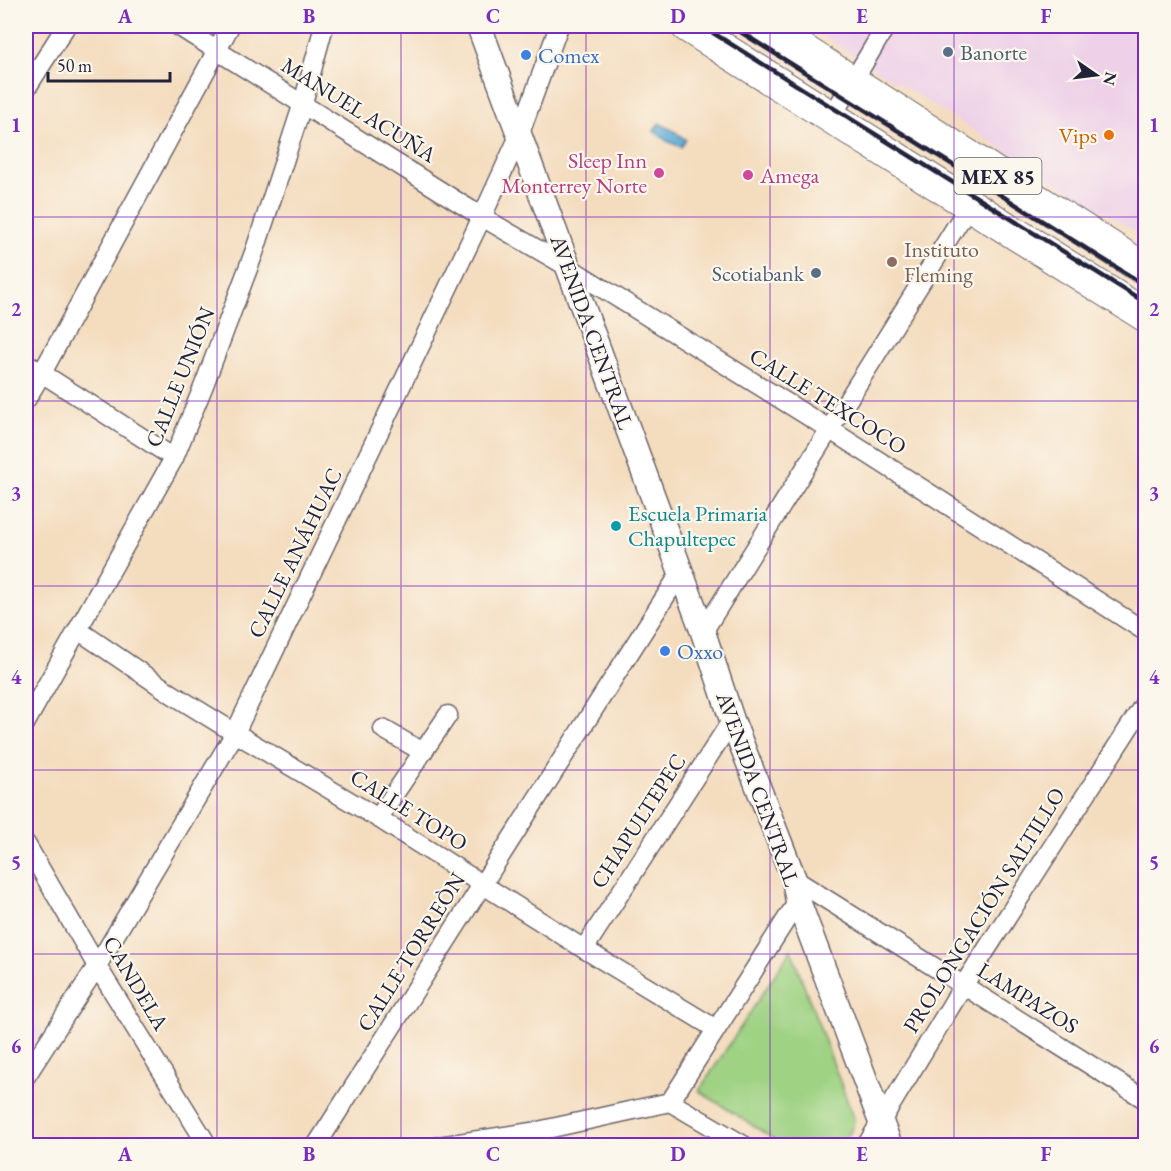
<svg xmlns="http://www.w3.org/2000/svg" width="1171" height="1171" font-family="'EB Garamond',serif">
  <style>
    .built { fill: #eed0e8 }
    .green { fill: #9fd283; stroke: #607a5f; stroke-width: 1.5 }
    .water { fill: #5babd6; stroke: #3e6688; stroke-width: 1.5 }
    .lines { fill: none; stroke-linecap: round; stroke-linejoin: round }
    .street-casing { stroke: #6c6369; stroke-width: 21 }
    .secondary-casing { stroke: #6c6369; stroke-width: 27 }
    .highway-casing { stroke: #6c6369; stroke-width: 34 }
    .street { stroke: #fff; stroke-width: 18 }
    .secondary { stroke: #fff; stroke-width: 24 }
    .highway { stroke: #fff; stroke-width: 32 }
    .rail { stroke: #22223b; stroke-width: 4.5 }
    .grid { fill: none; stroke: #7b2cbf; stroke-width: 1.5; stroke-opacity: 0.55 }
    .service-dot { fill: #5c6f8a; stroke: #fbf7ec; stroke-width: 2 }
    .shop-dot { fill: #3f7fe0; stroke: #fbf7ec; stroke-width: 2 }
    .food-dot { fill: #e8710a; stroke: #fbf7ec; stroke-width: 2 }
    .hotel-dot { fill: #d1479c; stroke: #fbf7ec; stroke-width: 2 }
    .education-dot { fill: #8d6e63; stroke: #fbf7ec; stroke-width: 2 }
    .culture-dot { fill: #0f9aa8; stroke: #fbf7ec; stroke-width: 2 }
    .labels { text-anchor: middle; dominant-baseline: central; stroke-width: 4.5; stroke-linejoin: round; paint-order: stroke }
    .shield { fill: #fbf7ec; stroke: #636270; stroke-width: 1.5 }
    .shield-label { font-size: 21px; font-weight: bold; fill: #22223b }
    .service-label { font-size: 22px; fill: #4e5e75; stroke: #fbf7ec; text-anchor: start }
    .shop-label { font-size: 22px; fill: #366cbe; stroke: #fbf7ec; text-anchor: start }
    .street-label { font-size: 22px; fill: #22223b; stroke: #fbf7ec }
    .food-label { font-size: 22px; fill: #c56008; stroke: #fbf7ec; text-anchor: end }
    .hotel-label { font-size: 22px; fill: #b23c85; stroke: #fbf7ec; text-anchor: end }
    .education-label { font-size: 22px; fill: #785e54; stroke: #fbf7ec; text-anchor: start }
    .culture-label { font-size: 22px; fill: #0d838f; stroke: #fbf7ec; text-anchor: start }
    .neatline { fill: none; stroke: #7b2cbf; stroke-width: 2 }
    .grid-label { font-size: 20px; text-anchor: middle; font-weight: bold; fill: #7b2cbf }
  </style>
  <rect width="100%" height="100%" fill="#fbf7ec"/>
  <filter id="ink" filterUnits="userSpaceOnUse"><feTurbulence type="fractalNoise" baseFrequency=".0167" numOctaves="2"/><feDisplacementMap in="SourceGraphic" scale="12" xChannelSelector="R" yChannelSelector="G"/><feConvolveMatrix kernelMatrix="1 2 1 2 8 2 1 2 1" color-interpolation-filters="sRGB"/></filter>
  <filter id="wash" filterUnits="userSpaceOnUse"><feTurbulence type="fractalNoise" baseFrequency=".008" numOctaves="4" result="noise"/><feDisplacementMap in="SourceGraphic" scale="24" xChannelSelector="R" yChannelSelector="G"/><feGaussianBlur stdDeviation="1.35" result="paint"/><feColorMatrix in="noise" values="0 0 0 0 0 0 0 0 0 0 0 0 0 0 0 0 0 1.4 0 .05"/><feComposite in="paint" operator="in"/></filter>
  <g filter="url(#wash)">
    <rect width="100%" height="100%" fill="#f4ddbf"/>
    <g class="built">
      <polygon points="807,26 1145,26 1145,238"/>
      <polygon points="26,1019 42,1030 26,1056"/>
    </g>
    <polygon class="green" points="791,950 854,1119 853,1127 842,1145 783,1145 699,1091"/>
    <polygon class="water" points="659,123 674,131 686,140 681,147 667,141 654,131"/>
  </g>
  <g filter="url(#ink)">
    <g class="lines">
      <defs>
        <g id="street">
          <polyline points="178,26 482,217 568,267 829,429 1146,632"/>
          <polyline points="26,89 66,26"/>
          <polyline points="831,118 886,26"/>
          <polyline points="26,363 174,458"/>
          <polyline points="26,400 42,373 230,26"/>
          <polyline points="78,630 172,694 235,733 378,818 584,949 716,1029"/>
          <polyline points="703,632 970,204"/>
          <polyline points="26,722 174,458 204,385 255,250 303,103 324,26"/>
          <polyline points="383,729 423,752"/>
          <polyline points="378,818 448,715"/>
          <polyline points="26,844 97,966 208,1146"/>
          <polyline points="794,879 1146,1100"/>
          <polyline points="584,949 732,720"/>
          <polyline points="26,1076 97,966 235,733 482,217 519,136 559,26"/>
          <polyline points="670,1102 798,901"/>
          <polyline points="316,1146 681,572"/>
          <polyline points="439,1146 538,1131 670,1102 745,1146"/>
          <polyline points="866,1146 963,986 1146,701"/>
        </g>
        <polyline id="secondary" points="479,26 703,632 732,720 794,879 798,901 890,1146"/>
        <g id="highway">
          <polyline points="687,26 1146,316"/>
          <polyline points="765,26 1146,270"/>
        </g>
      </defs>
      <use href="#street" class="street-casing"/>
      <use href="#secondary" class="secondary-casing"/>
      <use href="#highway" class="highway-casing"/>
      <use href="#street" class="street"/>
      <use href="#secondary" class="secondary"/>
      <use href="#highway" class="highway"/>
      <g class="rail">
        <polyline points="702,26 1146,303"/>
        <polyline points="731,26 1146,286"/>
      </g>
    </g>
  </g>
  <path class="grid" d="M217 26V1146M401 26V1146M586 26V1146M770 26V1146M954 26V1146M26 217H1146M26 401H1146M26 586H1146M26 770H1146M26 954H1146"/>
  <g class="service-dot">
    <circle cx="948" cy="52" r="6"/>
    <circle cx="816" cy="273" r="6"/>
  </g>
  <g class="shop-dot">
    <circle cx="526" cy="55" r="6"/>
    <circle cx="665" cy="651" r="6"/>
  </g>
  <circle class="food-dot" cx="1109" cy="135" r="6"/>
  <g class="hotel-dot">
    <circle cx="659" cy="173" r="6"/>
    <circle cx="748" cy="175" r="6"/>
  </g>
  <circle class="education-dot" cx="892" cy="262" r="6"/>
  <circle class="culture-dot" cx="616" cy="526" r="6"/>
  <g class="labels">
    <rect class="shield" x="954.5" y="158" width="87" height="36" rx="4.5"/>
    <g class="shield-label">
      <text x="998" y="176">MEX 85</text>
    </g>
    <g class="service-label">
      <text x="960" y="52">Banorte</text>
      <text x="804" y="273" text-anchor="end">Scotiabank</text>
    </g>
    <g class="shop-label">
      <text x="538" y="55">Comex</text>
      <text x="677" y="651">Oxxo</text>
    </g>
    <g class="street-label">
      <text transform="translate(359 110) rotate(32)">MANUEL ACUÑA</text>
      <text transform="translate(592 332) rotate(70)">AVENIDA CENTRAL</text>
      <text transform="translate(180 377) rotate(-68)">CALLE UNIÓN</text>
      <text transform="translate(828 401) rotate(32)">CALLE TEXCOCO</text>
      <text transform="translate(295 553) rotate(-64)">CALLE ANÁHUAC</text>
      <text transform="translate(758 789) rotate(70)">AVENIDA CENTRAL</text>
      <text transform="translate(409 810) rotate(32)">CALLE TOPO</text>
      <text transform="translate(638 821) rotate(-57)">CHAPULTEPEC</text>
      <text transform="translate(984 910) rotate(-58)">PROLONGACIÓN SALTILLO</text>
      <text transform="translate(411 952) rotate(-58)">CALLE TORREÒN</text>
      <text transform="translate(136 983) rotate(59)">CANDELA</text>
      <text transform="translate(1028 998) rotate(32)">LAMPAZOS</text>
    </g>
    <g class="food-label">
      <text x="1097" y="135">Vips</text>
    </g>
    <g class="hotel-label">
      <text x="647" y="160">Sleep Inn<tspan x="647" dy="25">Monterrey Norte</tspan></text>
      <text x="760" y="175" text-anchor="start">Amega</text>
    </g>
    <g class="education-label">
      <text x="904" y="249">Instituto<tspan x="904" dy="25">Fleming</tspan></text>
    </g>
    <g class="culture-label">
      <text x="628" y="513">Escuela Primaria<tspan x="628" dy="25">Chapultepec</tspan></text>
    </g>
  </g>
  <rect width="1171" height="1171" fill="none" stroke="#fbf7ec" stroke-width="66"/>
  <g transform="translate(1096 75) rotate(104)" stroke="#fbf7ec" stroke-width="4.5" paint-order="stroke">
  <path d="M0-4.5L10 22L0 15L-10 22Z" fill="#22223b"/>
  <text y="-9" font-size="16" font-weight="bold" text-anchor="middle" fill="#22223b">N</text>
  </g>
  <path d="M48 72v9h122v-9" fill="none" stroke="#22223b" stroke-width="3"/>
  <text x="57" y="72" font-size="18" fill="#22223b" stroke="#fbf7ec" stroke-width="4.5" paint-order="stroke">50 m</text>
  <rect x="33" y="33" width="1105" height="1105" class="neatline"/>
  <g class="grid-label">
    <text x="125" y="23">A</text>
    <text x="309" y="23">B</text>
    <text x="493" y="23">C</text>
    <text x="678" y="23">D</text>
    <text x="862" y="23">E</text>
    <text x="1046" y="23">F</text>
    <text x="16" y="132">1</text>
    <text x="1154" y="132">1</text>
    <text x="16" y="316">2</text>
    <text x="1154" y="316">2</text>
    <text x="16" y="500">3</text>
    <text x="1154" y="500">3</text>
    <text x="16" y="684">4</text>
    <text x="1154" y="684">4</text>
    <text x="16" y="869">5</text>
    <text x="1154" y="869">5</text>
    <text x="16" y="1053">6</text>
    <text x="1154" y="1053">6</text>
    <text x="125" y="1161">A</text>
    <text x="309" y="1161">B</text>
    <text x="493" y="1161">C</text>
    <text x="678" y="1161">D</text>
    <text x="862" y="1161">E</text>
    <text x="1046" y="1161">F</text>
  </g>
</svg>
